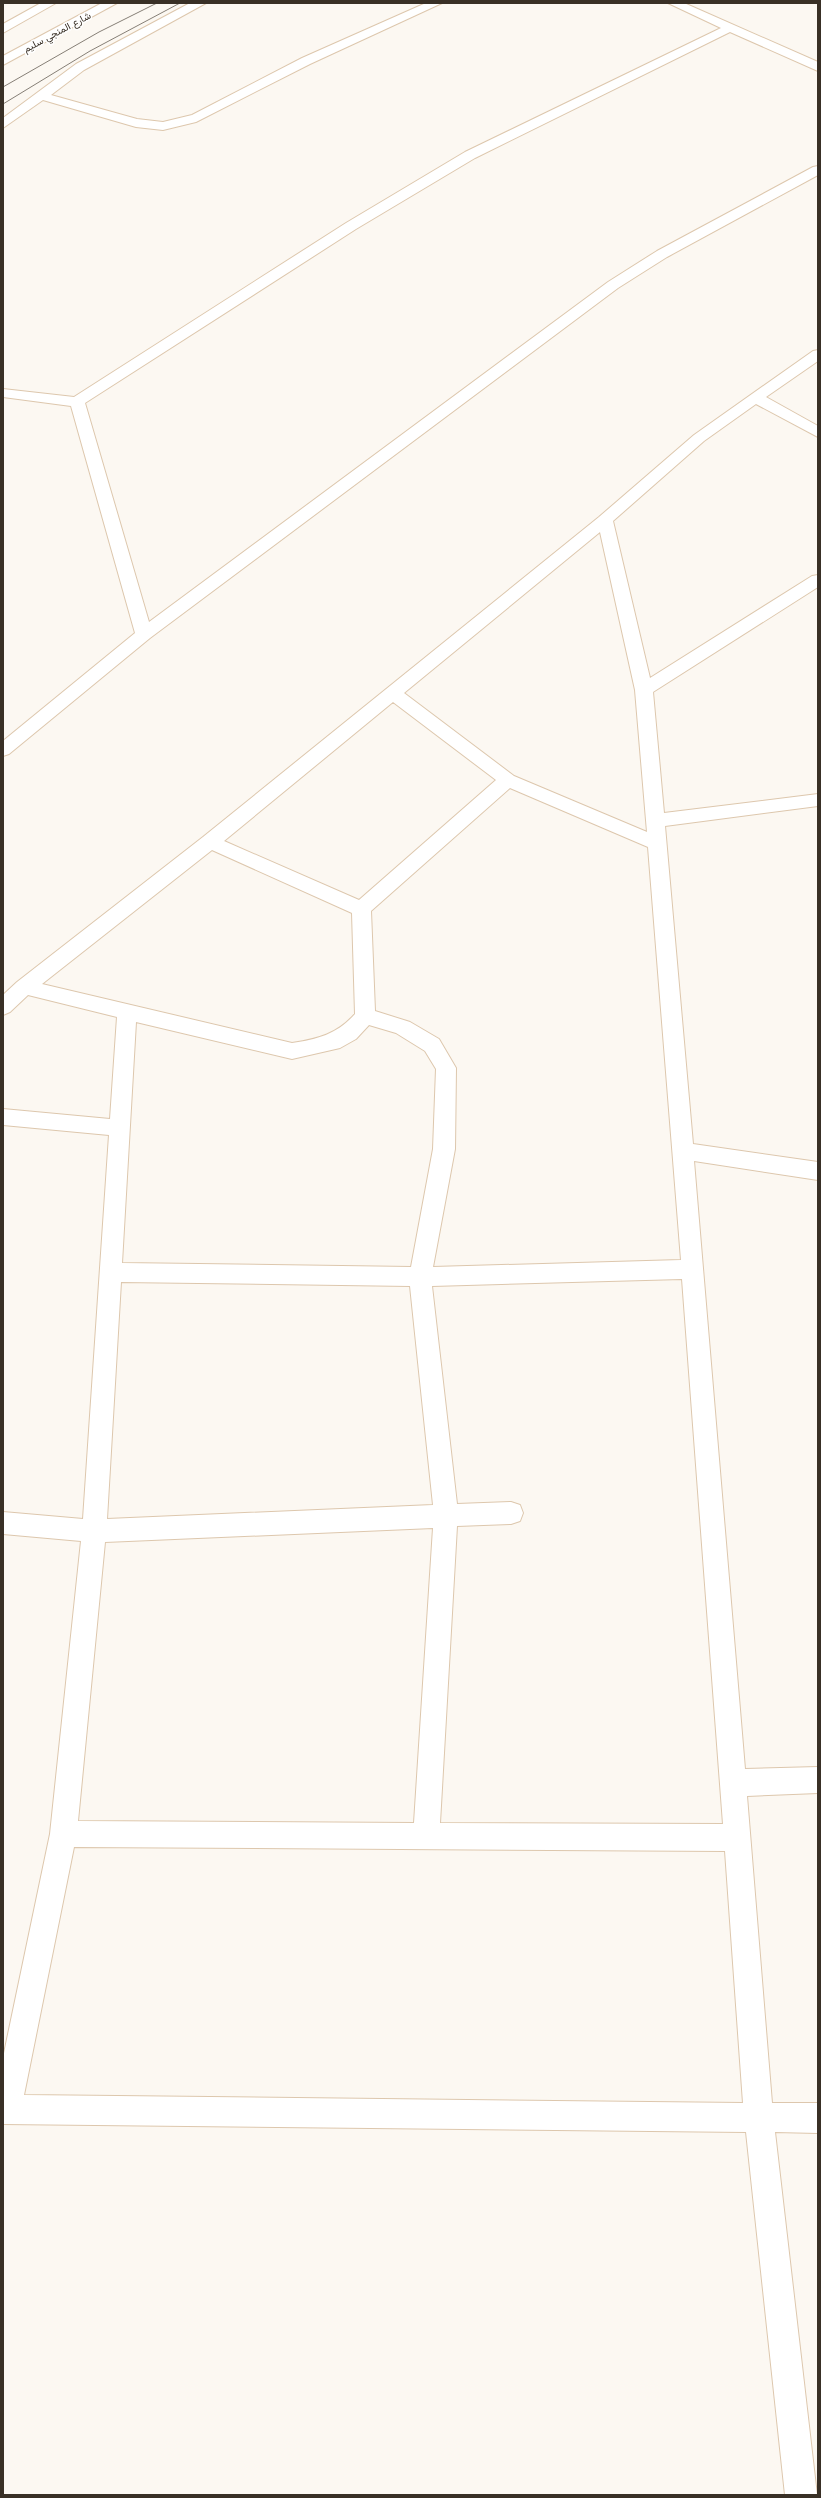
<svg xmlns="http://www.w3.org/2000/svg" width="821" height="2498" font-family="Jost,Vazirmatn,sans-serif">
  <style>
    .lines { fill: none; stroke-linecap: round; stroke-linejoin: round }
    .street-casing { stroke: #ddc7ad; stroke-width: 2 }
    .secondary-casing { stroke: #ddc7ad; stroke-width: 2 }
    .street { fill: #fff; fill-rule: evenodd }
    .secondary { fill: #fff; fill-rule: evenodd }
    .tram { stroke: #867f76; stroke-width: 1 }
    .labels { text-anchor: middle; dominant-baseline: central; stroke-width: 3; stroke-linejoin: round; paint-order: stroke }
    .far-street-label { font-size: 10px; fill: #393026; stroke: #fff }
  </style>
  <rect width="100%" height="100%" fill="#fcf8f2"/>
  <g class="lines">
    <defs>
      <g id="street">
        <polygon points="190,3 206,3 84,70 51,95 137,119 163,122 192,115 302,58 426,3 442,3 310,64 196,122 163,130 136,127 43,100 3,128 3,118 76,64"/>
        <polygon points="668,3 684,3 818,62 818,71 730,32 475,158 356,229 85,403 149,622 608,282 657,251 813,167 818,166 818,175 667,257 618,288 150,638 9,754 3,756 3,741 135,633 71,406 3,397 3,389 74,397 346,223 465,152 721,28"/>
        <path d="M818 350V361L766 397 818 426V437L756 404 704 441 613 521 650 678 812 576 818 575V587L653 692 664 813 818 794V806L665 826 693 1144 818 1162V1180L694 1161 745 1769 818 1767V1793L747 1796 772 2103H818V2133L775 2132 817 2495H785L746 2132 3 2124V2058L50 1834 81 1541 3 1534V1512L83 1519 109 1135 3 1125V1109L110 1119 117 1017 28 995 10 1012 3 1015V995L17 982 203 837 599 517 694 435 813 351ZM600 532 635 690 647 832 514 776 404 693ZM393 702 496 780 359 900 224 841ZM510 788 648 847 681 1260 433 1267 455 1149 456 1068 439 1039 410 1022 375 1011 371 911ZM212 850 352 913 355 1014C337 1034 319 1039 292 1043L42 984ZM136 1022 292 1059 340 1048 356 1039 369 1025 396 1033 425 1051 436 1069 433 1149 411 1267 122 1263ZM682 1279 723 1824 440 1823 457 1526 511 1524 520 1521 523 1513 520 1505 511 1502 457 1504 432 1286ZM121 1282 410 1286 433 1505 107 1519ZM433 1528 414 1823 78 1821 105 1542ZM74 1847 725 1851 743 2103 24 2095Z"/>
      </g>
      <g id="secondary">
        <polygon points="41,3 56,3 3,33 3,24"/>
        <polygon points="102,3 117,3 3,65 3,56"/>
      </g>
    </defs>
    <use href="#street" class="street-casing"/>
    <use href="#secondary" class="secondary-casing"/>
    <use href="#street" class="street"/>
    <use href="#secondary" class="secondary"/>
    <g class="tram">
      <polyline points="3,87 99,32 157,3"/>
      <polyline points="3,104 90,51 180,3"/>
    </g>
  </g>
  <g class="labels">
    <g class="far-street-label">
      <text transform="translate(57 32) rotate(-28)">شارع المنجي سليم</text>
    </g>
  </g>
  <rect width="821" height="2498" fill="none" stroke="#393026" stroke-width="8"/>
</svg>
